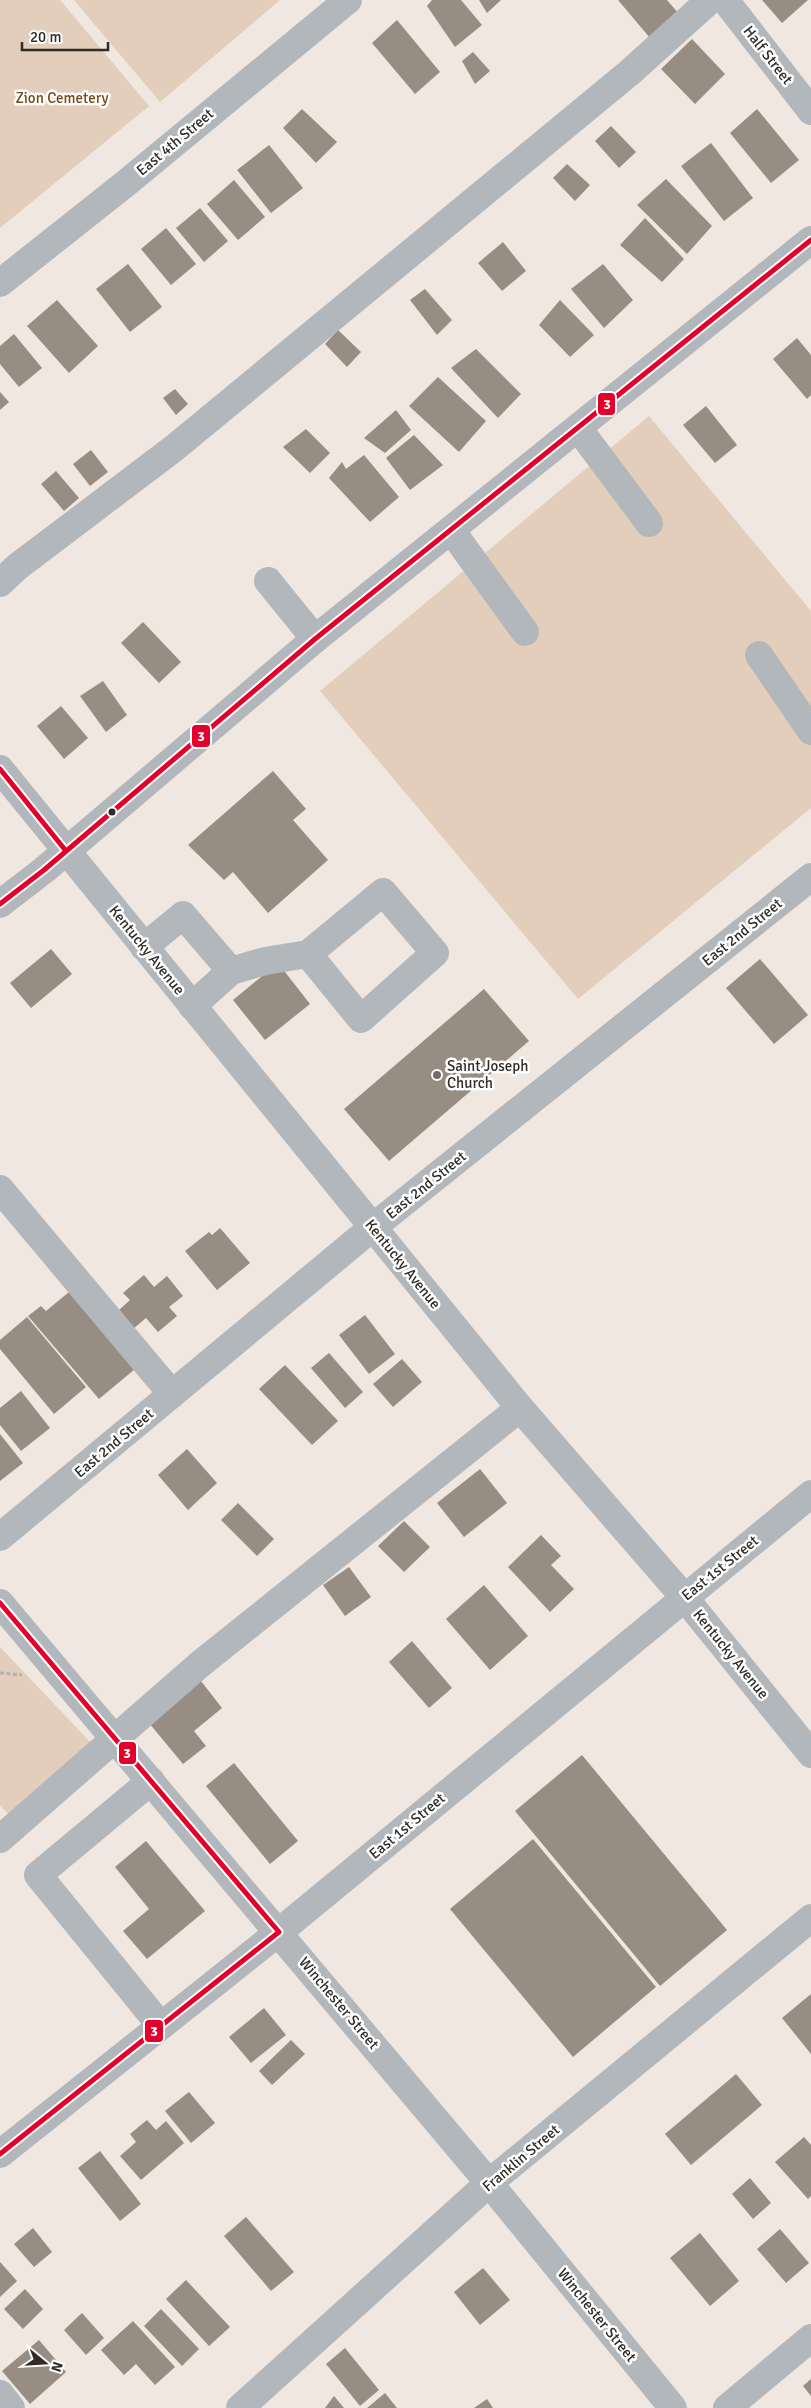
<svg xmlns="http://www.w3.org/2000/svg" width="811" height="2408" font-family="Signika,sans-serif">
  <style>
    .green { fill: #e2ceba }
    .building { fill: #988d82 }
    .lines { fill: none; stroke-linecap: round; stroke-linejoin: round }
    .path { stroke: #b1b3b4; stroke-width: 3; stroke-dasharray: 4 2.5; stroke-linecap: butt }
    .minor { stroke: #b2b7bb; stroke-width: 28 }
    .bus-1-casing { stroke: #fff; stroke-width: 9 }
    .bus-1 { stroke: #e4002b; stroke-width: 5 }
    .bus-dot { fill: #302b26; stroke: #fff; stroke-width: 2 }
    .poi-dot { fill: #736d67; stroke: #fff; stroke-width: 2 }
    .labels { text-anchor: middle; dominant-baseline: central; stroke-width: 5; stroke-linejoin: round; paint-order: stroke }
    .street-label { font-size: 15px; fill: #302b26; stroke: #fff }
    .park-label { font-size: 15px; fill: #744a18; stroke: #fff }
    .poi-label { font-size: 15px; fill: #302b26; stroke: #fff; text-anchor: start }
    .line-badge { stroke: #fff; stroke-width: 2 }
    .badge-label { font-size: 14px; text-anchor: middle; font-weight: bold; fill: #fff }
  </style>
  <rect width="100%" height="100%" fill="#efe7e0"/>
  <g class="green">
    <polygon points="0,0 60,0 149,106 0,228"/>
    <polygon points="74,0 280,0 160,102"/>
    <polygon points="649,416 811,611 811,808 578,999 320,691"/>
    <polygon points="0,1647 94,1746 9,1815 0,1805"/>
  </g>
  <g class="building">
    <polygon points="432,0 461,0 482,25 455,47 427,6"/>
    <polygon points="479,0 501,0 487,13"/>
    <polygon points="618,0 667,0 679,14 650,38"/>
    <polygon points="762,0 808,0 782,23"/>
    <polygon points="397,20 440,72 415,94 372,43"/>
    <polygon points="692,39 725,74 695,104 661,69"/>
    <polygon points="473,52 490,71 475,84 462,61"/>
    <polygon points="302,109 337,142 316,163 283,128"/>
    <polygon points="757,109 799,160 771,183 730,133"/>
    <polygon points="611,126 636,152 619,168 595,141"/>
    <polygon points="711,143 753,198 724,221 681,166"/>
    <polygon points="269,145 303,188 271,213 237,170"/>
    <polygon points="567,164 590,185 575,201 553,178"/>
    <polygon points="666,179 712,226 687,254 637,205"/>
    <polygon points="234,180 265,217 238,240 207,204"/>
    <polygon points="200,208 228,241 204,262 176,228"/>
    <polygon points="645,218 684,259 662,282 620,245"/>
    <polygon points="166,228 196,264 171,285 141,249"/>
    <polygon points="503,242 526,271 502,291 478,263"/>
    <polygon points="128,264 162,307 130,332 96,289"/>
    <polygon points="603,264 633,300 604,328 571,289"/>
    <polygon points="425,289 452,320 437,335 410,300"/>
    <polygon points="57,300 98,346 69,373 27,326"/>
    <polygon points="560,300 594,335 570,357 539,325"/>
    <polygon points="338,330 361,352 347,367 325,344"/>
    <polygon points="14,334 42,368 19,387 0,364 0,346"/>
    <polygon points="797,338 811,355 811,395 807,399 773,359"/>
    <polygon points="476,349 521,394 498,418 451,368"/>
    <polygon points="438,377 486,421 459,452 409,406"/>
    <polygon points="175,389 188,404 176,415 163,398"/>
    <polygon points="0,392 9,402 0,410"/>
    <polygon points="706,406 737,445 715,463 683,425"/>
    <polygon points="396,410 411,430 385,453 364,438"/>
    <polygon points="306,429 330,453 310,473 283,447"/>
    <polygon points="414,435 443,465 410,490 386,458"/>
    <polygon points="91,450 108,472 90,486 73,464"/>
    <polygon points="364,455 399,497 370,522 329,478 342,462 346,469"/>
    <polygon points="56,471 79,498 64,511 41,484"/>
    <polygon points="143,622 181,662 159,683 121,643"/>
    <polygon points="103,681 127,715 106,732 80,696"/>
    <polygon points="61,706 88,738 64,759 37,726"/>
    <polygon points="273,771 306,809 293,820 328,860 268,913 233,872 224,880 188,845"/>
    <polygon points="51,949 72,974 31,1008 10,983"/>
    <polygon points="760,959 808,1015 774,1044 726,988"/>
    <polygon points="278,963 310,1004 265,1040 233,1000"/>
    <polygon points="484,989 529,1041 389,1161 344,1109"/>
    <polygon points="220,1228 250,1263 217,1290 185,1251 209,1232 212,1235"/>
    <polygon points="144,1275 154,1287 167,1276 183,1296 169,1307 177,1316 158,1332 146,1318 132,1330 117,1312 130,1300 123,1293"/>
    <polygon points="69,1292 135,1369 99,1399 28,1316 41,1306 46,1311"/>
    <polygon points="365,1315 395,1354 369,1374 339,1335"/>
    <polygon points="27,1317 86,1387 54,1414 0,1349 0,1340"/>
    <polygon points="329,1353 363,1392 345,1408 311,1368"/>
    <polygon points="402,1359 422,1382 393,1407 373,1384"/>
    <polygon points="285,1365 338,1421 312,1445 259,1389"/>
    <polygon points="21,1391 50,1428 21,1451 0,1425 0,1408"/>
    <polygon points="0,1434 23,1463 0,1481"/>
    <polygon points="187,1449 217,1483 188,1510 158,1475"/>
    <polygon points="480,1469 507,1503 464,1537 437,1503"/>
    <polygon points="238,1503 274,1539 257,1556 221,1520"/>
    <polygon points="404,1521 430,1547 404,1572 378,1546"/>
    <polygon points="541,1535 561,1556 551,1565 574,1589 550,1612 508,1567"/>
    <polygon points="349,1567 371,1597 345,1616 323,1585"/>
    <polygon points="484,1585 528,1636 490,1670 446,1619"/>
    <polygon points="412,1641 452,1688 429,1708 389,1662"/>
    <polygon points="201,1681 222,1708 194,1731 206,1746 183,1764 149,1723"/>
    <polygon points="582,1755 727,1930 660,1986 515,1811"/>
    <polygon points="234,1763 298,1841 270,1864 206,1786"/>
    <polygon points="533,1839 656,1987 573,2057 450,1909"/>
    <polygon points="146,1841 205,1911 147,1959 123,1931 149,1909 115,1867"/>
    <polygon points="811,1994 811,2054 782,2018"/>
    <polygon points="264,2008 286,2035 251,2063 229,2037"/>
    <polygon points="291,2040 305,2054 272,2085 259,2071"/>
    <polygon points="736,2074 762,2105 691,2165 665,2134"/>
    <polygon points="189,2092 215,2123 191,2143 165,2111"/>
    <polygon points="147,2120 156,2130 166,2121 184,2143 141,2180 120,2156 136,2142 130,2134"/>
    <polygon points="804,2137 811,2145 811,2196 808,2199 775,2162"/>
    <polygon points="100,2151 141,2204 120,2221 78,2168"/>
    <polygon points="750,2178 771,2203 753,2219 732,2194"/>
    <polygon points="246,2217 294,2272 271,2291 224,2236"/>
    <polygon points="33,2228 52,2252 34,2267 14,2244"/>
    <polygon points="780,2229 809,2263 786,2283 757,2249"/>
    <polygon points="700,2233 739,2281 710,2306 670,2258"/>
    <polygon points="0,2262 17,2281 0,2297"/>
    <polygon points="483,2268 510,2300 480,2325 454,2292"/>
    <polygon points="186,2280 230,2327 209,2346 166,2299"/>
    <polygon points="25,2289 43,2309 23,2329 4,2309"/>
    <polygon points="161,2309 199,2349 182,2366 144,2326"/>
    <polygon points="82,2313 104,2338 86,2355 64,2330"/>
    <polygon points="133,2321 175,2367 155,2385 136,2364 124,2375 101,2350"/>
    <polygon points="39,2340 66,2372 30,2404 2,2371"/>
    <polygon points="345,2348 379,2390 360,2406 326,2364"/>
    <polygon points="811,2379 811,2396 803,2386"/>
    <polygon points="385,2393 397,2408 367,2408"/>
    <polygon points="334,2396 344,2408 325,2408"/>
    <polygon points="487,2399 493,2408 474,2408"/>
  </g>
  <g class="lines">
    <polyline class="path" points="0,1673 22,1675"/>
    <g class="minor">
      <polyline points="725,0 811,111"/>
      <polyline points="0,283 125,184 348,0"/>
      <polyline points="578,428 649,523"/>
      <polyline points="451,530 525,632"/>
      <polyline points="268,581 315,639"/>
      <polyline points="0,583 17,567 173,449 629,73 710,0"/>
      <polyline points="759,655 811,731"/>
      <polyline points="0,769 520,1408 684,1597 811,1754"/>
      <polyline points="0,904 44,870 315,639 811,240"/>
      <polyline points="144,947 183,915 231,971 192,1006"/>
      <polyline points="231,971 265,961 308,954 361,1019 435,953 383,892 308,954"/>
      <polyline points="0,1189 172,1394"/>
      <polyline points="0,1537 373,1227 811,877"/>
      <polyline points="0,1603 489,2183 673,2408"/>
      <polyline points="151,1781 38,1875 161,2026"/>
      <polyline points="0,1839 199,1665 520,1408"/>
      <polyline points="0,2154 279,1932 811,1494"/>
      <polyline points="0,2394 11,2408"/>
      <polyline points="240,2408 489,2183 811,1918"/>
      <polyline points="727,2408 811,2338"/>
    </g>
    <defs>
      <g id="bus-1">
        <polyline points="0,769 66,851"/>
        <polyline points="0,904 44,870 315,639 811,240"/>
        <polyline points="0,1603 279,1932 0,2154"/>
      </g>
    </defs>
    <use href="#bus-1" class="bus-1-casing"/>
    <use href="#bus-1" class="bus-1"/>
  </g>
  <circle class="bus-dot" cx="112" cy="812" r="4.5"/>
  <circle class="poi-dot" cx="437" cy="1075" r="5"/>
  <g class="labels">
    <g class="street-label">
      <text transform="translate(768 55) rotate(52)">Half Street</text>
      <text transform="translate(175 142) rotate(-40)">East 4th Street</text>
      <text transform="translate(742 932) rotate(-39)">East 2nd Street</text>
      <text transform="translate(147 950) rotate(51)">Kentucky Avenue</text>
      <text transform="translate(426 1185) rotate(-39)">East 2nd Street</text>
      <text transform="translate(403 1264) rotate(51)">Kentucky Avenue</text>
      <text transform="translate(114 1443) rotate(-40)">East 2nd Street</text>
      <text transform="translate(720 1568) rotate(-39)">East 1st Street</text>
      <text transform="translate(731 1654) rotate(51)">Kentucky Avenue</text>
      <text transform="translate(407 1826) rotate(-40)">East 1st Street</text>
      <text transform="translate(339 2003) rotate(50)">Winchester Street</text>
      <text transform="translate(521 2158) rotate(-40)">Franklin Street</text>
      <text transform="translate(597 2315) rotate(51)">Winchester Street</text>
    </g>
    <g class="park-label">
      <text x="62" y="98">Zion Cemetery</text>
    </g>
    <g class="poi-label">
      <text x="447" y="1066">Saint Joseph<tspan x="447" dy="17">Church</tspan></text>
    </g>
  </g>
  <g class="line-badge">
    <rect x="597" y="392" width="19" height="24" rx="5" fill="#e4002b"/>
    <rect x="191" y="724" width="20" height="24" rx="5" fill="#e4002b"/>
    <rect x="118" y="1741" width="19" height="24" rx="5" fill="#e4002b"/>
    <rect x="144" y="2019" width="20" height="24" rx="5" fill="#e4002b"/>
  </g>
  <g class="badge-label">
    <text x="607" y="409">3</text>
    <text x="201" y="741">3</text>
    <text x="127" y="1758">3</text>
    <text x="154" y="2036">3</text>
  </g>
  <g transform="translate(45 2363) rotate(108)" stroke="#ffffff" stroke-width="4" paint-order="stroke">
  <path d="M0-4L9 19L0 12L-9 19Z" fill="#302b26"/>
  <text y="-8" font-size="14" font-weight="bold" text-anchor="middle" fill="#302b26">N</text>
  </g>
  <path d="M22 42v8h86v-8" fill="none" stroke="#302b26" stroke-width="2.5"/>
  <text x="30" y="42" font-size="15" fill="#302b26" stroke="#ffffff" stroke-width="4" paint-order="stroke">20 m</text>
</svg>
